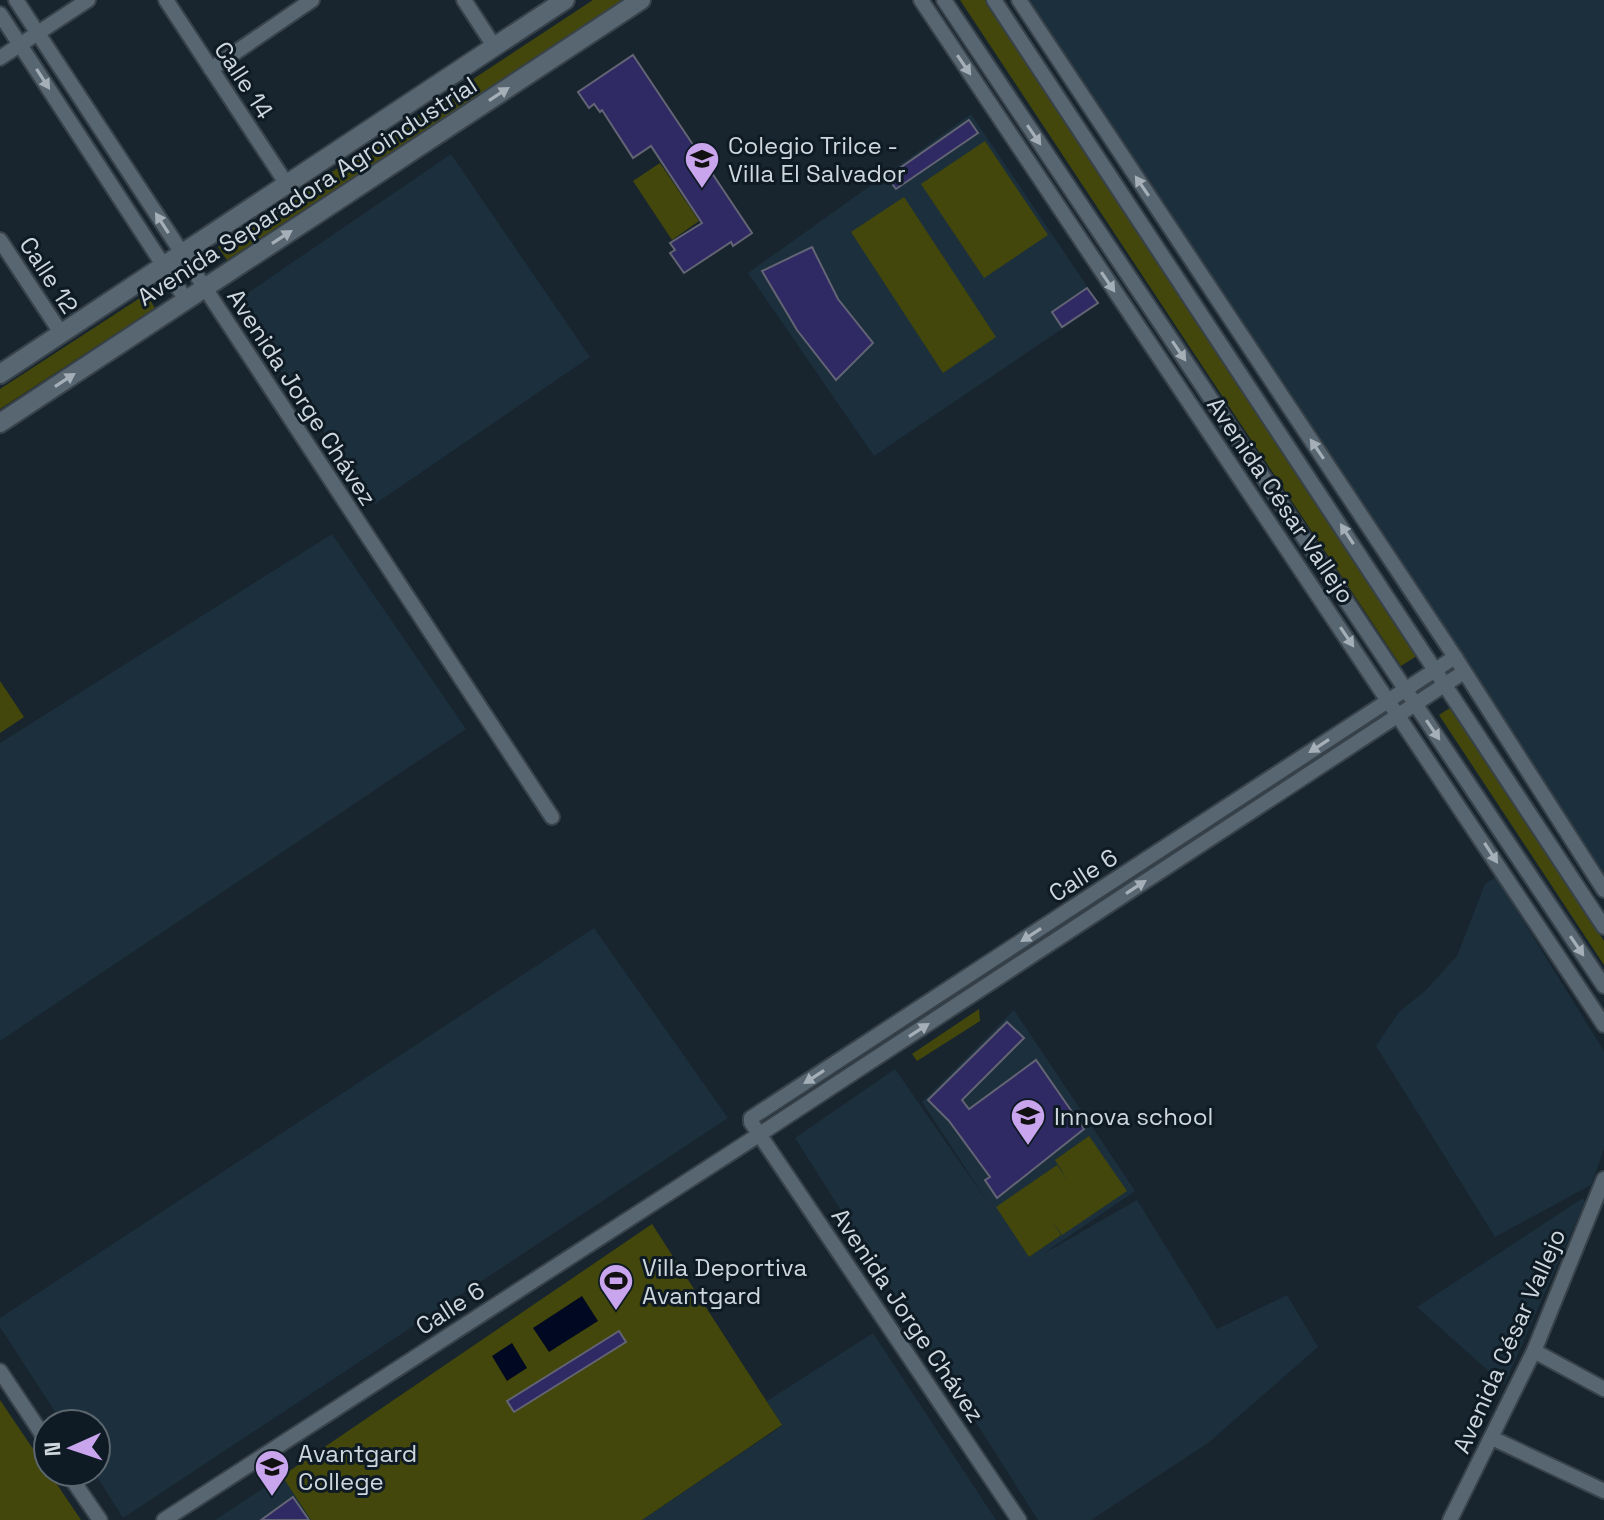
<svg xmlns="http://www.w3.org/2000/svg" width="1604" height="1520" font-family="'Space Grotesk',sans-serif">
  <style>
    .built { fill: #1c2f3c }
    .green { fill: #43470b }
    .water { fill: #000921 }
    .building { fill: #2f2964; stroke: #636474; stroke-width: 2 }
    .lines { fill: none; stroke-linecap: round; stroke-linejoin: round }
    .minor-casing { stroke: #38424a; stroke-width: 18 }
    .tertiary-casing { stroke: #38424a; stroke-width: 22 }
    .minor { stroke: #586671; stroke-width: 14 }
    .tertiary { stroke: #586671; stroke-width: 18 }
    .oneway { fill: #a5afb7 }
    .labels { text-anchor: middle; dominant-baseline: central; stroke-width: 6; stroke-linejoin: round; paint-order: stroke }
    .street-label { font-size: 24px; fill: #ced7dd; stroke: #0f1b24 }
    .poi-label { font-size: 24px; fill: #ced7dd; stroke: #0f1b24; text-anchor: start }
  </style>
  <rect width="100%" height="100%" fill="#18252e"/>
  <g class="built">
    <polygon points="1029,0 1604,0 1604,874"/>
    <polygon points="971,114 1099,304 874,456 748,273"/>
    <polygon points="451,154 590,357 375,504 233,303"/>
    <polygon points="332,534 466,729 0,1041 0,743"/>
    <polygon points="1496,877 1604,1051 1604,1149 1591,1185 1495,1237 1376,1046 1399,1012 1425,991 1457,956 1485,884"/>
    <polygon points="594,928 728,1118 123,1518 94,1472 96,1472 96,1424 63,1424 0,1327 0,1318"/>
    <polygon points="1014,1010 1135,1191 1043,1254 1137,1200 1217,1329 1287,1295 1318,1347 1208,1443 1091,1520 1038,1520 795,1138 895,1069 991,1207 922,1102"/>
    <polygon points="1583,1198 1585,1202 1504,1385 1417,1307"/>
    <polygon points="873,1333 996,1520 642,1520 782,1426 767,1401"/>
    <polygon points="282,1476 311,1520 215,1520"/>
  </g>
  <g class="green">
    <polygon points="593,0 623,0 227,260 218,247"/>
    <polygon points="960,0 988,0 1420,654 1401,666"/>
    <polygon points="985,141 1048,235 984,278 921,184"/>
    <polygon points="660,163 699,221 672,240 633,181"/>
    <polygon points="904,197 996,337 943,373 851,232"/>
    <polygon points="146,294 155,308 0,409 0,389"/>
    <polygon points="0,681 24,717 0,733"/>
    <polygon points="1450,708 1604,941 1604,965 1439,715"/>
    <polygon points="979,1009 980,1021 917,1061 912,1054"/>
    <polygon points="1089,1136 1127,1191 1062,1235 1051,1220 1061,1235 1029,1257 996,1207 1057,1165 1068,1181 1055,1160"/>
    <polygon points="652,1224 782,1425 642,1520 311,1520 282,1476"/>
    <polygon points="0,1400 81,1520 0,1520"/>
  </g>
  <g class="water">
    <polygon points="582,1296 598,1321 549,1352 533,1328"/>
    <polygon points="512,1343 527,1368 507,1381 492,1356"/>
  </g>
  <g class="building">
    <polygon points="633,55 752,233 733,246 731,242 684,273 670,253 675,250 670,243 702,223 651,146 633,158 602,110 600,112 594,104 589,108 578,92"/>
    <polygon points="969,120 978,133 896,189 887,177"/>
    <polygon points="812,247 838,299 873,343 836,380 797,330 762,271"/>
    <polygon points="1087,288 1098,303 1062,327 1052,312"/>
    <polygon points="1007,1022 1024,1038 962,1100 969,1109 1036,1060 1084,1129 997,1198 985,1180 990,1177 949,1121 928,1100"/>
    <polygon points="619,1331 626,1342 514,1412 507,1401"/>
    <polygon points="293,1497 309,1520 261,1520"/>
  </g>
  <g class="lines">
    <defs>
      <g id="minor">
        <polyline points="16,0 552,817"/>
        <polyline points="166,0 286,183"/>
        <polyline points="464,0 494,46"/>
        <polyline points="921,0 1604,1025"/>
        <polyline points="944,0 1604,986"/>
        <polyline points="994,0 1604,927"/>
        <polyline points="1019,0 1455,657 1604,890"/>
        <polyline points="0,14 186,300"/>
        <polyline points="0,58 88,0"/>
        <polyline points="211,69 312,0"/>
        <polyline points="0,240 61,333"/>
        <polyline points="1534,1351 1604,1389"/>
        <polyline points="0,1371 48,1443"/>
        <polyline points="1492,1438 1604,1491"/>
        <polyline points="67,1472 100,1520"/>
        <polyline points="164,1520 760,1134 1464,672"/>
        <polyline points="1019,1520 751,1122 751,1118 1455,657"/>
        <polyline points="1450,1520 1534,1351 1604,1179"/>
      </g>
      <g id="tertiary">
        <polyline points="0,374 565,0"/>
        <polyline points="0,423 641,0"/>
      </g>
    </defs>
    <use href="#minor" class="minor-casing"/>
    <use href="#tertiary" class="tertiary-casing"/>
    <use href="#minor" class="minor"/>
    <use href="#tertiary" class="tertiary"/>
  </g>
  <defs><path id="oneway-solid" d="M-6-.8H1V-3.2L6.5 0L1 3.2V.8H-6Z" transform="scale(2)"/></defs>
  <g class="oneway">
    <use href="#oneway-solid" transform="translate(964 65) rotate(56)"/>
    <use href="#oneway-solid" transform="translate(43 79) rotate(57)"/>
    <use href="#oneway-solid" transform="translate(499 94) rotate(-33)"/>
    <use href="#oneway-solid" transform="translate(1034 135) rotate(56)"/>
    <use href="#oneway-solid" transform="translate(1142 186) rotate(-124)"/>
    <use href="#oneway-solid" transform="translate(162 223) rotate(-123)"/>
    <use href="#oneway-solid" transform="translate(282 237) rotate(-33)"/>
    <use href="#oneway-solid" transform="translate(1108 282) rotate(56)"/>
    <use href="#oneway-solid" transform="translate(1179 351) rotate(56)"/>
    <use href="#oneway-solid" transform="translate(65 380) rotate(-33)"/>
    <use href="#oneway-solid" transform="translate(1317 449) rotate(-124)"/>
    <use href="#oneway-solid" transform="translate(1347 534) rotate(-123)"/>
    <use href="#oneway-solid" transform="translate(1347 637) rotate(56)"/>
    <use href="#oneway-solid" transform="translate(1433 730) rotate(56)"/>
    <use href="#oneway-solid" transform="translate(1319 746) rotate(147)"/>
    <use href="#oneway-solid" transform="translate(1491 853) rotate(57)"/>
    <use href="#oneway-solid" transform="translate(1136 887) rotate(-33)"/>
    <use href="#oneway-solid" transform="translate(1031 935) rotate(147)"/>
    <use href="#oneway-solid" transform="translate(1577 946) rotate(56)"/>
    <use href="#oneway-solid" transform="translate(919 1030) rotate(-33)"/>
    <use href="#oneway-solid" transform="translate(814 1077) rotate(147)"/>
  </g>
  <defs>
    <symbol id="school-pin" viewBox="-11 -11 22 30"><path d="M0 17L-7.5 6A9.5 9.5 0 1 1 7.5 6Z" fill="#c9a5ee" stroke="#0f1b24"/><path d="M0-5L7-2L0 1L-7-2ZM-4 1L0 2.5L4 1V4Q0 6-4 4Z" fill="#111"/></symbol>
    <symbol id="stadium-pin" viewBox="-11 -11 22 30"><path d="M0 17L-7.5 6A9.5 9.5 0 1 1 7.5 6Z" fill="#c9a5ee" stroke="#0f1b24"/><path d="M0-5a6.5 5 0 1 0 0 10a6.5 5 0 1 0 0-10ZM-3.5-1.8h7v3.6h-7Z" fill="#111"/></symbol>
  </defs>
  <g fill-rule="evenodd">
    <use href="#school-pin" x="682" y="139" width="40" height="54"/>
    <use href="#school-pin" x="1008" y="1096" width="40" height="54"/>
    <use href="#stadium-pin" x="596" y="1261" width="40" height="54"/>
    <use href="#school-pin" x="252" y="1447" width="40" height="54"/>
  </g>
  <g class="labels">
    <g class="street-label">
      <text transform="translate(244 80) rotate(57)">Calle 14</text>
      <text transform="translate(307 191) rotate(-33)">Avenida Separadora Agroindustrial</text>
      <text transform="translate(49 275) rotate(57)">Calle 12</text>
      <text transform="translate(302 397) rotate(57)">Avenida Jorge Chávez</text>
      <text transform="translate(1281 500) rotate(56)">Avenida César Vallejo</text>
      <text transform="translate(1083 875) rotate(-33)">Calle 6</text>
      <text transform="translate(450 1308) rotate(-33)">Calle 6</text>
      <text transform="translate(908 1315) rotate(56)">Avenida Jorge Chávez</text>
      <text transform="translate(1509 1341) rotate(-66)">Avenida César Vallejo</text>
    </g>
    <g class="poi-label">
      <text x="728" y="145">Colegio Trilce -<tspan x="728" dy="28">Villa El Salvador</tspan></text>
      <text x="1054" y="1116">Innova school</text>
      <text x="642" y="1267">Villa Deportiva<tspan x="642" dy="28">Avantgard</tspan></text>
      <text x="298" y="1453">Avantgard<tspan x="298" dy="28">College</tspan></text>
    </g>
  </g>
  <g transform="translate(72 1448) rotate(267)"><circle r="38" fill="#0f1b24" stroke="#5b666e" stroke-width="2"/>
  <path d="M0-6L14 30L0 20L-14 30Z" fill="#c9a5ee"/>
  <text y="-12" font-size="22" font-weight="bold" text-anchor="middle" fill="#ced7dd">N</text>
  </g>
</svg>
